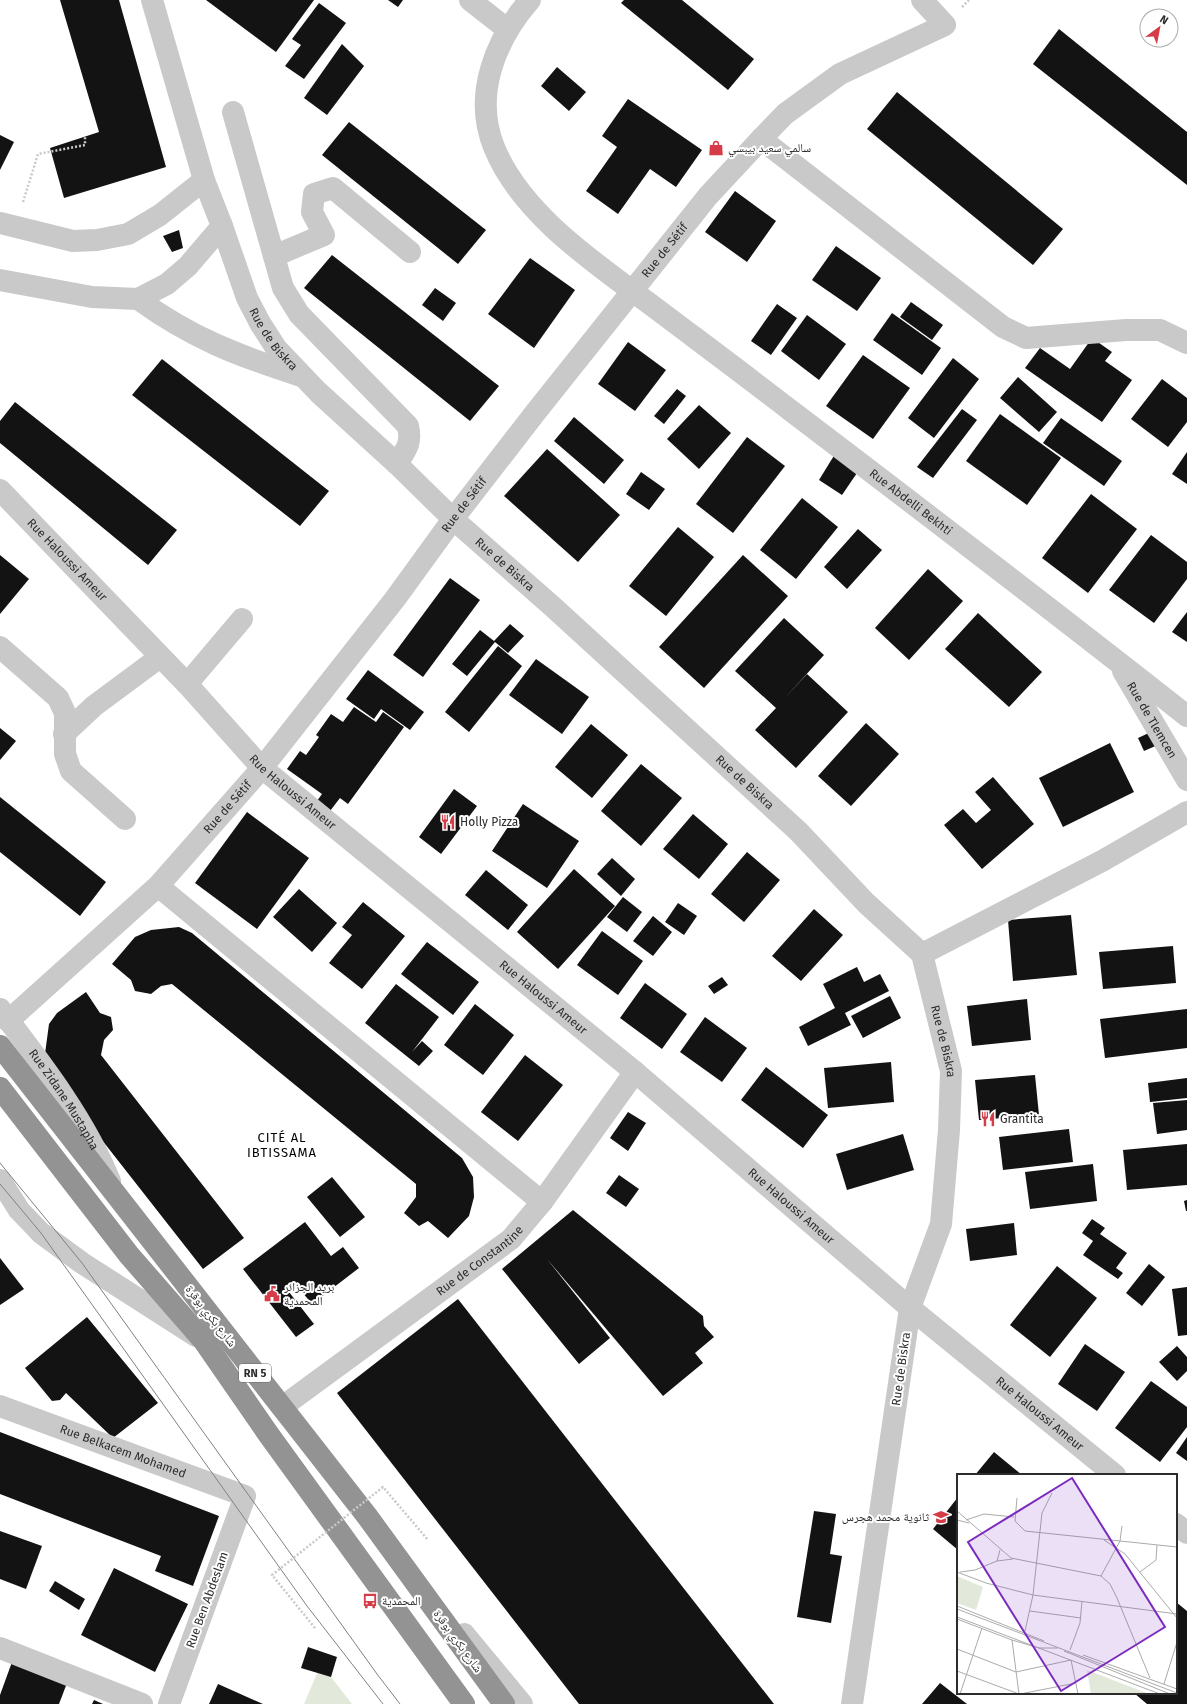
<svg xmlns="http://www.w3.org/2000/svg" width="1187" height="1704" font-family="'Fira Sans','Noto Naskh Arabic',sans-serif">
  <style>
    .green { fill: #e2e9db }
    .building { fill: #131313 }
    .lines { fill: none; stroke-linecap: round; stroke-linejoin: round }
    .path { stroke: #c9c9c9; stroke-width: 2.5; stroke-dasharray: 2 2; stroke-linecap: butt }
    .minor { stroke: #c9c9c9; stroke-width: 22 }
    .highway { stroke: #939393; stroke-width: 22 }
    .tram { stroke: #818181; stroke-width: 1 }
    .path-bridge { stroke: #c9c9c9; stroke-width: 2.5; stroke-dasharray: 2 2; stroke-linecap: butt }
    .labels { text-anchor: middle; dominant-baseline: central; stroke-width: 4; stroke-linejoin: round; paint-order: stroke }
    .shield { fill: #fff; stroke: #6b6b6b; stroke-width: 1 }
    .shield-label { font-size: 11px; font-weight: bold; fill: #2c2c2c }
    .poi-label { font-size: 12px; fill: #2c2c2c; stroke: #fff; text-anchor: start }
    .street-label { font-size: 12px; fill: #2c2c2c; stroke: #fff }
    .neighbourhood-label { font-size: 13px; letter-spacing: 1px; fill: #000; stroke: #fff }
    .inset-road { fill: none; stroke: #ababab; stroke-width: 1 }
    .view { fill: #7b2cbf; fill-opacity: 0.15; stroke: #7b2cbf; stroke-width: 2 }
    .inset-edge { fill: none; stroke: #2c2c2c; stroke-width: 2 }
  </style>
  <rect width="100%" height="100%" fill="#fff"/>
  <polygon class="green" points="321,1664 352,1704 304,1704"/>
  <g class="building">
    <polygon points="60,0 119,0 166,167 64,198 50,148 99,132"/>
    <polygon points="206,0 314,0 276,52"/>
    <polygon points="388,0 403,0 398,7"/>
    <polygon points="624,0 682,0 754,59 728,90 621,3"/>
    <polygon points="319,3 346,23 304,79 285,66 301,45 292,39"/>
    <polygon points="1059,29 1187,132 1187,185 1033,64"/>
    <polygon points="342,44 364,66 327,115 304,98"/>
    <polygon points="557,67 586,92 569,111 541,86"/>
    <polygon points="897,92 1063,229 1033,265 867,129"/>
    <polygon points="628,99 702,150 676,187 650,169 618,214 586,191 617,147 602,136"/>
    <polygon points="349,122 486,230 458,264 322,155"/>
    <polygon points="0,135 14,142 0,170"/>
    <polygon points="735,191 776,221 747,262 705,232"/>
    <polygon points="179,230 183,248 172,252 163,236"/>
    <polygon points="836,246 881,278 857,311 812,280"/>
    <polygon points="332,255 499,386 470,421 304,288"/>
    <polygon points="530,258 575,290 534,348 488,314"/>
    <polygon points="435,288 456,303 443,321 422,305"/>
    <polygon points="911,302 943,325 932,340 900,317"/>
    <polygon points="777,304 797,318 771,355 751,341"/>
    <polygon points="892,313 941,348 922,375 873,340"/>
    <polygon points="807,315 846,344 819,380 781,351"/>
    <polygon points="1092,338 1112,352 1105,361 1132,380 1102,422 1025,368 1040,348 1070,369"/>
    <polygon points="628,342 666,370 635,411 598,384"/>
    <polygon points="863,355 910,388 873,439 826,406"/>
    <polygon points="953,358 979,379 934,438 908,418"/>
    <polygon points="162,359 329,491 300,526 132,395"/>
    <polygon points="1018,377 1057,412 1039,432 1000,398"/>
    <polygon points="1162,379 1187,398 1187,422 1168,447 1131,419"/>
    <polygon points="677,389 686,396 664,424 654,416"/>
    <polygon points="15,402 177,530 148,565 0,443 0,421"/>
    <polygon points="699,405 731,433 699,469 667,439"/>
    <polygon points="962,409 977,420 933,478 917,467"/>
    <polygon points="1000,414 1061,458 1027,505 966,461"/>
    <polygon points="574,417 624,460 604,484 554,441"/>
    <polygon points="1061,418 1122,461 1104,486 1043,443"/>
    <polygon points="747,437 785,466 733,533 696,504"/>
    <polygon points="547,449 620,515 578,562 504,496"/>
    <polygon points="1187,452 1187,484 1172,474"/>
    <polygon points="835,454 859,470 842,495 819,480"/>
    <polygon points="641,472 665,489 649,510 626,494"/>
    <polygon points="1091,494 1137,529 1088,593 1042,558"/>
    <polygon points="802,498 838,527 796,579 760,550"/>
    <polygon points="678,527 714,557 666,616 629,586"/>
    <polygon points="858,529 882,550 847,589 824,567"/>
    <polygon points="1151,535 1187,562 1187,579 1154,623 1109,590"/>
    <polygon points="0,555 29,579 0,614"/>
    <polygon points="743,555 788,596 704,688 659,647"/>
    <polygon points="928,569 963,601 909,660 875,628"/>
    <polygon points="450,578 480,600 423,677 393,655"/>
    <polygon points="1187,612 1187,642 1172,632"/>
    <polygon points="978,613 1042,672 1009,707 945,649"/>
    <polygon points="784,618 824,655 782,701 807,674 848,712 796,768 755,730 776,708 735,671"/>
    <polygon points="510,624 524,636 508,653 495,642 467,676 452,664 480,630 494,641"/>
    <polygon points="498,646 522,666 469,732 445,712"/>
    <polygon points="536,659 589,697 562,734 509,695"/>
    <polygon points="368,670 424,712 410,730 381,709 374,719 346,699"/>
    <polygon points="354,707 376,722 383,712 404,727 348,804 340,798 330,811 317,801 322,794 287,769 300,751 306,755 319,737 316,735 331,714 343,722"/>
    <polygon points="866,723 899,754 851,806 818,776"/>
    <polygon points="591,724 628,755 592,798 555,767"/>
    <polygon points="0,728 16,741 0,760"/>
    <polygon points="1153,731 1160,744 1144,751 1138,738"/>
    <polygon points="1110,743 1134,792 1063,827 1039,778"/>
    <polygon points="641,764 682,798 641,846 601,811"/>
    <polygon points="993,777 1034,824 982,869 944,825 963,809 976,823 991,810 975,792"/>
    <polygon points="454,789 477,806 441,854 419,837"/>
    <polygon points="0,797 106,882 80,916 0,852"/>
    <polygon points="523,804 579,841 547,888 492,851"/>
    <polygon points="247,812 309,858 257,929 195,883"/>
    <polygon points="693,814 728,844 699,879 663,849"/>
    <polygon points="747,852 780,880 744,922 711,894"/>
    <polygon points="612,858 635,879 621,896 597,874"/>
    <polygon points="574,869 615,906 558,969 517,932"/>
    <polygon points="486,870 528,905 508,930 465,895"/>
    <polygon points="299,889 337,923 312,952 273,917"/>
    <polygon points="623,897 642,912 627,932 607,917"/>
    <polygon points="363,902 405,936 362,989 329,963 352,935 342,927"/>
    <polygon points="678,903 697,916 684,935 665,922"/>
    <polygon points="814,909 843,935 801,981 772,956"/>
    <polygon points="1071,915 1077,975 1013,981 1008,920"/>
    <polygon points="653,916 672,932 653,956 633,941"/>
    <polygon points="179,927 192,933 462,1158 473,1177 474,1197 469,1216 448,1238 428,1221 419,1226 404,1213 416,1197 416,1184 172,984 161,986 151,994 135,991 131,980 112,964 135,937 151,930"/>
    <polygon points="602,931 643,961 618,995 577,965"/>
    <polygon points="427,942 479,982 453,1015 401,974"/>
    <polygon points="1173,946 1176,983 1103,989 1099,952"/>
    <polygon points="857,967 864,982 880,974 889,991 845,1013 851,1025 808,1046 799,1027 835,1008 823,984"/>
    <polygon points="722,977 728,985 714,994 708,986"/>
    <polygon points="645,983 687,1014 662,1049 620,1018"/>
    <polygon points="396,984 439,1017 412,1052 422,1041 433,1051 419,1066 365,1023"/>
    <polygon points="86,992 100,1013 111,1017 113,1030 104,1040 101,1055 244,1238 203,1269 51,1075 44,1061 49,1024 57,1013"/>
    <polygon points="890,996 901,1018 863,1038 851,1016"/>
    <polygon points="1027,999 1031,1040 972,1046 967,1006"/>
    <polygon points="475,1004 514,1035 483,1075 444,1045"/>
    <polygon points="1187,1009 1187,1048 1105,1058 1100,1019"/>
    <polygon points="705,1017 747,1048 722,1082 680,1052"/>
    <polygon points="525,1055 563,1085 518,1141 481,1112"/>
    <polygon points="891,1062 894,1102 828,1108 824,1068"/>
    <polygon points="766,1067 828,1115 803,1148 741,1100"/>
    <polygon points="1035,1075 1039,1115 979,1120 975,1080"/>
    <polygon points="1187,1078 1187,1098 1150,1102 1148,1083"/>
    <polygon points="1187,1100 1187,1130 1157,1134 1153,1103"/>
    <polygon points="628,1112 646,1123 628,1151 610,1138"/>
    <polygon points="1069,1129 1073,1162 1003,1170 999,1137"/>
    <polygon points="903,1134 914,1170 847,1190 836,1154"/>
    <polygon points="1187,1144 1187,1185 1127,1190 1123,1150"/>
    <polygon points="1093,1164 1097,1201 1030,1209 1025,1172"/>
    <polygon points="619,1175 639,1189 626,1207 606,1193"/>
    <polygon points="332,1177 365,1217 340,1237 307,1197"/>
    <polygon points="1187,1200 1187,1211 1186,1211 1184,1201"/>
    <polygon points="573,1210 703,1316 704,1326 714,1337 695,1353 703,1363 663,1396 547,1259 610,1338 579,1364 502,1269"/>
    <polygon points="1092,1219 1105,1228 1100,1234 1127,1253 1116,1268 1123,1273 1118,1279 1083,1255 1093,1241 1082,1233"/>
    <polygon points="305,1222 331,1256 343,1247 359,1268 312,1304 297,1286 289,1292 314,1324 296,1337 243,1269"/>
    <polygon points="1014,1223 1017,1255 970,1261 966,1229"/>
    <polygon points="0,1258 24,1289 0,1305"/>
    <polygon points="1149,1264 1165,1277 1142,1306 1126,1293"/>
    <polygon points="1057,1266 1097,1298 1050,1357 1010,1325"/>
    <polygon points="1187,1287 1187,1335 1178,1336 1172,1289"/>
    <polygon points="458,1299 774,1704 579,1704 337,1393"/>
    <polygon points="87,1317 158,1403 113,1438 66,1393 60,1400 52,1401 25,1368"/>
    <polygon points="1085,1344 1125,1372 1097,1411 1058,1384"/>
    <polygon points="1177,1346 1187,1357 1187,1371 1177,1381 1159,1362"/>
    <polygon points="1151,1381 1187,1407 1187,1427 1160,1462 1115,1428"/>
    <polygon points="0,1432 219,1516 193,1586 155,1571 161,1556 0,1494"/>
    <polygon points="1187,1437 1187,1461 1176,1453"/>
    <polygon points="994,1452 1022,1475 975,1475"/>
    <polygon points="958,1497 958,1550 933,1529"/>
    <polygon points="814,1511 836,1514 830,1554 842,1556 831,1623 797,1617"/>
    <polygon points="0,1531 42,1546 26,1589 0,1579"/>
    <polygon points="114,1568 188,1604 155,1672 81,1635"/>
    <polygon points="55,1581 85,1599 79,1610 49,1591"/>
    <polygon points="1176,1602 1187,1611 1187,1704 1147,1704 1134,1693 1176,1693"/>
    <polygon points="308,1647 337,1657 331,1677 301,1668"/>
    <polygon points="12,1662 67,1683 59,1704 0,1704 0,1695"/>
    <polygon points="940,1683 967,1704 922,1704"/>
    <polygon points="218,1684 263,1704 209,1704"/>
    <polygon points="94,1700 103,1704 92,1704"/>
  </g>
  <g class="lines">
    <g class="path">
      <polyline points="962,7 969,0"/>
      <polyline points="23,202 38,154 85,145 85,137"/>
    </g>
    <g class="minor">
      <path id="s1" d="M152 0 204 180 222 226 247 298 260 323 276 348 318 392 397 464 453 519 552 606 798 831 866 903 922 954 951 1071 949 1130 941 1224 910 1308 852 1704"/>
      <polyline points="470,0 507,29"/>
      <path id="s2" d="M530 0C495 40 473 95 494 147 521 215 598 265 654 307 699 341 745 375 790 410 923 511 1056 613 1187 716"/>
      <path d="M233 112 283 288 299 314 408 426C412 444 406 449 397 464"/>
      <polyline points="761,139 1003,327 1026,338 1126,330 1160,330 1187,343"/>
      <polyline points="0,223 73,241 97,240 128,234 160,215 204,180"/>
      <polyline points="274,256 324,235 312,212 314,194 333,188 410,252"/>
      <polyline points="0,280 92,297 138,299 167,284 188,266 222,226"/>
      <path d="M138 299C191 338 239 356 301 376"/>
      <path id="s3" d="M0 490 187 684 262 768 635 1072 910 1308 1115 1475"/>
      <polyline points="0,647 58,698 65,713 65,754 71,771 125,819"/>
      <path id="s4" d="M1123 671 1187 780"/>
      <polyline points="187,684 242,619"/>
      <polyline points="64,734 94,706 160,657"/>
      <polyline points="158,886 542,1202"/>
      <polyline points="922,954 1102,861 1187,812"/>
      <path id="s5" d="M0 1009C41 1063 84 1118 110 1181"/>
      <path id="s6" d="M8 1021 158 886 262 768 395 599 453 519 535 413 708 196 761 139 785 114 840 74 945 25 922 0"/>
      <polyline points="0,1180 19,1210 41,1233 82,1263 196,1336"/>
      <path id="s7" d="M0 1406 245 1496 169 1704"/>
      <path id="s8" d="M282 1407 511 1239 542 1202 635 1072"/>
      <polyline points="1176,1524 1187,1533"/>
      <polyline points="464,1634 522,1704"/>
      <polyline points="0,1648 142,1704"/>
    </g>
    <g class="highway">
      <polyline points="0,1046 367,1516 504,1704"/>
      <polyline points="0,1088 129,1255 204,1341 269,1435 464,1704"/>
    </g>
    <g class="tram">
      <polyline points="0,1163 82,1263 377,1674 400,1704"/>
      <polyline points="0,1184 41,1233 307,1606 383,1704"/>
    </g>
    <polyline class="path-bridge" points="315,1628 272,1575 383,1487 428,1540"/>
  </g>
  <defs>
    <symbol id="shop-bare" viewBox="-9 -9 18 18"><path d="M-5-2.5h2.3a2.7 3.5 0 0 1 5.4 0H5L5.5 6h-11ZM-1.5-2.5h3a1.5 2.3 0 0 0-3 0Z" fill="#d63c48" stroke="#fff" stroke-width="2.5" paint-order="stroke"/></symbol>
    <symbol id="restaurant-bare" viewBox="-9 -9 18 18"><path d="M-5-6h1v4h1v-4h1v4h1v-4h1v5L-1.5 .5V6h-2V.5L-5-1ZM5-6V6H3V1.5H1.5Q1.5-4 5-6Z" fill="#d63c48" stroke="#fff" stroke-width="2.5" paint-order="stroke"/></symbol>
    <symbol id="civic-bare" viewBox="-9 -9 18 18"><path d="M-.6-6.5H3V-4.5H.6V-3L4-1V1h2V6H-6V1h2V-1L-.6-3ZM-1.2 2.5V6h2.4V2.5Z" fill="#d63c48" stroke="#fff" stroke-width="2.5" paint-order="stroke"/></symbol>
    <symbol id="school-bare" viewBox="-9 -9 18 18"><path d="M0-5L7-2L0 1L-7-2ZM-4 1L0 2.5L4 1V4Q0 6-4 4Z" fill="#d63c48" stroke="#fff" stroke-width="2.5" paint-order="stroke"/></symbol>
    <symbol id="bus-bare" viewBox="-9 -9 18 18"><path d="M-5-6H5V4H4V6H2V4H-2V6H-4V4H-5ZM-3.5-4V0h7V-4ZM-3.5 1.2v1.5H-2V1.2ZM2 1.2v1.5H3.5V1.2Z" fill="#d63c48" stroke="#fff" stroke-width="2.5" paint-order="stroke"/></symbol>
  </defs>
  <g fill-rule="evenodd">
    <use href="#shop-bare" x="705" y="137" width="22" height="22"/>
    <use href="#restaurant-bare" x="437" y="811" width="22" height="22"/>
    <use href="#restaurant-bare" x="977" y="1108" width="22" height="22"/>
    <use href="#civic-bare" x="261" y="1283" width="22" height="22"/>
    <use href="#school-bare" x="930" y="1506" width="22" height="22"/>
    <use href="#bus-bare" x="359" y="1590" width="22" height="22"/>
  </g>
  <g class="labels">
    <rect class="shield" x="239" y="1364" width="32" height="18" rx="3"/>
    <g class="shield-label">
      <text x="255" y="1373">RN 5</text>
    </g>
    <g class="poi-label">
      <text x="728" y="148">سالمي سعيد بيبسي</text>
      <text x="460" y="822">Holly Pizza</text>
      <text x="1000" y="1119">Grantita</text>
      <text x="284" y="1287">بريد الجزائر<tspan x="284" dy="14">المحمدية</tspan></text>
      <text x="929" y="1517" text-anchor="end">ثانوية محمد هجرس</text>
      <text x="382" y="1601">المحمدية</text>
    </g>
    <g class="street-label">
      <text stroke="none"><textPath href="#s6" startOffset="1015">Rue de Sétif</textPath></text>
      <text stroke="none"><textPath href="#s1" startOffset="362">Rue de Biskra</textPath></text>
      <text stroke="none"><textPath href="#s2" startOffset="711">Rue Abdelli Bekhti</textPath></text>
      <text stroke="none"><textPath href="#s6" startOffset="691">Rue de Sétif</textPath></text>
      <text stroke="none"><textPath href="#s3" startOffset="97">Rue Haloussi Ameur</textPath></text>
      <text stroke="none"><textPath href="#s1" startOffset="686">Rue de Biskra</textPath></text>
      <text stroke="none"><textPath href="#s4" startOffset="57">Rue de Tlemcen</textPath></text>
      <text stroke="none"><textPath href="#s1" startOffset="1010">Rue de Biskra</textPath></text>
      <text stroke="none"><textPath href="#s3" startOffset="421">Rue Haloussi Ameur</textPath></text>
      <text stroke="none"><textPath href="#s6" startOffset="307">Rue de Sétif</textPath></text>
      <text stroke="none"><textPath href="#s3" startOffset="745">Rue Haloussi Ameur</textPath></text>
      <text stroke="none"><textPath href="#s1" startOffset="1347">Rue de Biskra</textPath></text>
      <text stroke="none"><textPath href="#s5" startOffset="111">Rue Zidane Mustapha</textPath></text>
      <text stroke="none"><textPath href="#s3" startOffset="1069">Rue Haloussi Ameur</textPath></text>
      <text stroke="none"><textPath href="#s8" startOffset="246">Rue de Constantine</textPath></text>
      <text transform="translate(211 1316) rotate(52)">شارع بكري بوقرة</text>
      <text transform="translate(901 1369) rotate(-82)">Rue de Biskra</text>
      <text stroke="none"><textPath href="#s3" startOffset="1393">Rue Haloussi Ameur</textPath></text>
      <text stroke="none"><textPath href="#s7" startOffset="131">Rue Belkacem Mohamed</textPath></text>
      <text transform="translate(207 1600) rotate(-70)">Rue Ben Abdeslam</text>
      <text transform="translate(458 1641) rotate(54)">شارع بكري بوقرة</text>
    </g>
    <g class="neighbourhood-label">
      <text x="282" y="1137">CITÉ AL<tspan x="282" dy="15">IBTISSAMA</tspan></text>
    </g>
  </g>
  <g transform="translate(957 1474)">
    <rect width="220" height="220" fill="#fff"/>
    <path d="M0 102 26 113 19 136 0 129ZM130 196 192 220H134Z" fill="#e2e9db"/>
    <path class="inset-road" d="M60 24 58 47 68 57 220 73M0 37 54 84 144 102 153 110 160 124 193 204M0 46 12 49M9 46 27 40 57 43M147 66 168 80 220 144M40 87 56 85M0 98 29 109 76 121 220 140M3 98 18 96 35 89 40 87 43 76M183 98 199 86 200 71M144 102 163 67 165 52M0 132 87 167M0 135 220 219M73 137 124 144M0 143 203 220M0 145 55 166 82 174H101M68 157 76 121 85 39 95 19M55 166 62 220M0 175 59 198 114 186 121 220M113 176 123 149 125 127M107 177 213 220M126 181 220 215M0 197 62 220M207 210 220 168M3 220 25 154M63 220 119 209"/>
    <path class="view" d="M115 4 208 153 104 217 11 68Z"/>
    <rect width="220" height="220" class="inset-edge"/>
  </g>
  <g transform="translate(1159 28) rotate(32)"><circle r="19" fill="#ffffff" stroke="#ababab"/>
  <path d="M0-3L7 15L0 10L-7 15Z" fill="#d63c48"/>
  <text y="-6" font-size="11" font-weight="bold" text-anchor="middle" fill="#2c2c2c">N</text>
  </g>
</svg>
